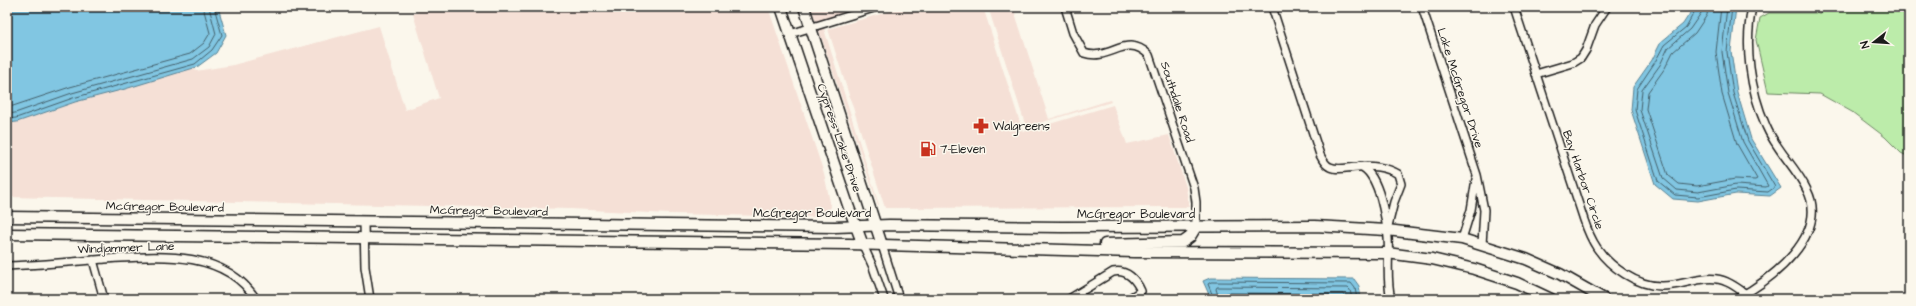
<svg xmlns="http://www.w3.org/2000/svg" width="1916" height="306" font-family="'Architects Daughter',sans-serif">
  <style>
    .built { fill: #f5e0d6 }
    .green { fill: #bcecaa; stroke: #6c8463 }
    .water { fill: #81c6e2; stroke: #598293 }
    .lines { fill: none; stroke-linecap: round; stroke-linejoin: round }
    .shore { stroke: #44606b; stroke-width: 1 }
    .minor-casing { stroke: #1c1c1c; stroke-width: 10 }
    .secondary-casing { stroke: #1c1c1c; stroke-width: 13 }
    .minor { stroke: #fbf7ec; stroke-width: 7 }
    .secondary { stroke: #fbf7ec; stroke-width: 10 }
    .labels { text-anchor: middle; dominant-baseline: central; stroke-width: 3; stroke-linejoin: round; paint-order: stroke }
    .street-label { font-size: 12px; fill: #1c1c1c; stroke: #fbf7ec }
    .poi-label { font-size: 12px; fill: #1c1c1c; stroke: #fbf7ec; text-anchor: start }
  </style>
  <rect width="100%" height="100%" fill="#fbf7ec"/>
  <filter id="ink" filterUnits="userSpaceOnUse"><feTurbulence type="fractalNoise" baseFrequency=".025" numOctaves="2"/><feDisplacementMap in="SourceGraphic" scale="8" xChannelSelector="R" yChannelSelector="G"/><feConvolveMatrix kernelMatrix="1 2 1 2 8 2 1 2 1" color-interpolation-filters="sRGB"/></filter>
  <g filter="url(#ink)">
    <g class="built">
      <polygon points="424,7 768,7 824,173 831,207 824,215 813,217 670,214 570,209 7,197 7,123 17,122 75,102 194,68 196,71 233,65 379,26 405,110 439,98 413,14 418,12 417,10"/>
      <polygon points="811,7 891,7 827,25 824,29 879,205 878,205"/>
      <polygon points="905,7 983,7 1023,132 1113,105 1127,144 1169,135 1186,187 1189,207 885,208 828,29"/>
      <polygon points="988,7 1013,7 1049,119 1110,100 1111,102 1026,127"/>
    </g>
    <polygon class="green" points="1824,7 1909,7 1909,157 1901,153 1885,137 1852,112 1820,94 1768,92 1756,40 1760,18 1769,13 1820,13"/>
    <g class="water">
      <polygon points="7,7 218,7 226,35 216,53 197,67 125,89 75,102 17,122 7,123"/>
      <polygon points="1694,7 1736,7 1731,51 1737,92 1751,139 1781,188 1770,196 1736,194 1698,201 1673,199 1655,184 1631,110 1633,87 1652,60 1661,42 1683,24"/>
      <polygon points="1210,278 1354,279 1359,286 1361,299 1211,299 1203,281"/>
    </g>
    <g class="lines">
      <g class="shore">
        <polyline points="1697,7 1686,27 1664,45 1655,62 1637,89 1635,110 1658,181 1675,195 1698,197 1736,190 1768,192 1775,187 1748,141 1733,93 1727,52 1732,7"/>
        <polyline points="1702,7 1701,13 1690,29 1668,48 1660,65 1642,90 1640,110 1663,178 1677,190 1698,192 1736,185 1766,187 1768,186 1743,142 1728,93 1722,52 1727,7"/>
        <polyline points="1708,7 1707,15 1695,33 1673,52 1665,68 1648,92 1646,109 1668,175 1679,184 1697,186 1735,179 1755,180 1757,179 1737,144 1722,94 1716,52 1721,7"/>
        <polyline points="7,108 70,87 190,54 204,43 210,33 203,7"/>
        <polyline points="7,114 15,113 72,93 193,59 209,47 216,34 209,7"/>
        <polyline points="7,119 16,118 73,98 195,64 212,50 222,35 214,7"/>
        <polyline points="1214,299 1208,284 1211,282 1351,283 1355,288 1357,299"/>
        <polyline points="1219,299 1216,289 1217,287 1348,288 1350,290 1352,299"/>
        <polyline points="1225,299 1225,294 1227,293 1343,294 1346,299"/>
      </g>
      <defs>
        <g id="minor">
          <path d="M1065 7 1073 33 1084 53C1111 62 1125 32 1149 55L1194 188 1196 202V227"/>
          <path d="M1272 7 1320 155C1322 159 1325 165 1330 167 1338 171 1349 167 1358 167 1370 165 1387 167 1398 174L1401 184 1394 202 1387 230"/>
          <polyline points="1422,7 1477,175 1484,210 1482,245"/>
          <path d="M1514 7 1584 220C1587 229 1591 239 1597 248 1610 267 1637 286 1661 286 1682 287 1706 272 1727 282 1734 285 1740 290 1746 294"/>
          <polyline points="790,34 877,7"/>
          <polyline points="1536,74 1573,63 1581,58 1586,50 1595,25 1607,7"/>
          <path d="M1360 166C1378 173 1384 211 1387 229 1391 252 1385 275 1391 299"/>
          <polyline points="364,223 365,267 370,299"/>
          <polyline points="1462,239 1471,210 1476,179"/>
          <polyline points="863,245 873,267 884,299"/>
          <polyline points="882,245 899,299"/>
          <polyline points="93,260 104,299"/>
          <path d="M7 266C40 265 72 262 105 259 156 256 223 248 256 299"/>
          <path d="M1069 299 1113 272C1127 269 1136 280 1141 291L1128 299"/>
          <path d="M1736 299C1771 280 1830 235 1807 190 1796 167 1776 150 1766 126 1750 90 1744 46 1752 7"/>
        </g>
        <g id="secondary">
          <polyline points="781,7 849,208 863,245"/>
          <polyline points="804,7 882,245"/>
          <polyline points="7,217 835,227 889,225 1062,227 1315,226 1387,230 1462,239 1526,259 1560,274 1604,299"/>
          <polyline points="7,234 849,244 1134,252 1387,253 1432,259 1474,269 1517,283 1551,299"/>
          <polyline points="1105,244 1183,242 1190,237 1196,227"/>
        </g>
      </defs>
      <use href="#minor" class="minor-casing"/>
      <use href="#secondary" class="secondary-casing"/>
      <use href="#minor" class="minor"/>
      <use href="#secondary" class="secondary"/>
    </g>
  </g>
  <defs>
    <symbol id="pharmacy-bare" viewBox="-9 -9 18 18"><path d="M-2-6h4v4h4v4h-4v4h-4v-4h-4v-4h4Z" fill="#c8321e" stroke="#fbf7ec" stroke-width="2.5" paint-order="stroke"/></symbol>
    <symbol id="fuel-bare" viewBox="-9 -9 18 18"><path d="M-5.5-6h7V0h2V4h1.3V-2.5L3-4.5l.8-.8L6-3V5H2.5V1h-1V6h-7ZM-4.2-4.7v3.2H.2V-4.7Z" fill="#c8321e" stroke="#fbf7ec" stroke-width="2.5" paint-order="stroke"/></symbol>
  </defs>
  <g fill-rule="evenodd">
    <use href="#pharmacy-bare" x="970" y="115" width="22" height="22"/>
    <use href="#fuel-bare" x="917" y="138" width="22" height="22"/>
  </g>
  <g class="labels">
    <g class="street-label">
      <text transform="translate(1460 88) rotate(72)">Lake McGregor Drive</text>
      <text transform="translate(1177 102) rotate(72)">Southdale Road</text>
      <text transform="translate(839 138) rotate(71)">Cypress Lake Drive</text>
      <text transform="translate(1583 180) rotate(71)">Bay Harbor Circle</text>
      <text transform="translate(165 207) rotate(1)">McGregor Boulevard</text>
      <text transform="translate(489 211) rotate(1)">McGregor Boulevard</text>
      <text x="812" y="213">McGregor Boulevard</text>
      <text x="1136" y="214">McGregor Boulevard</text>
      <text transform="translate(126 248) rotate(-2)">Windjammer Lane</text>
    </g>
    <g class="poi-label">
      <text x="993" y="126">Walgreens</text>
      <text x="940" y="149">7-Eleven</text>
    </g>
  </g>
  <rect width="1916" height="306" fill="none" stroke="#fbf7ec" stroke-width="24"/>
  <rect x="12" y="12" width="1892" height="282" fill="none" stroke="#1c1c1c" stroke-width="1.5" filter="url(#ink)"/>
  <g transform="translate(1874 42) rotate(253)" stroke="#fbf7ec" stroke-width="3" paint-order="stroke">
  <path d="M0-3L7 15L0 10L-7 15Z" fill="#1c1c1c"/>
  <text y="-6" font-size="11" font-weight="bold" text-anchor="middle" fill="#1c1c1c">N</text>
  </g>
</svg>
